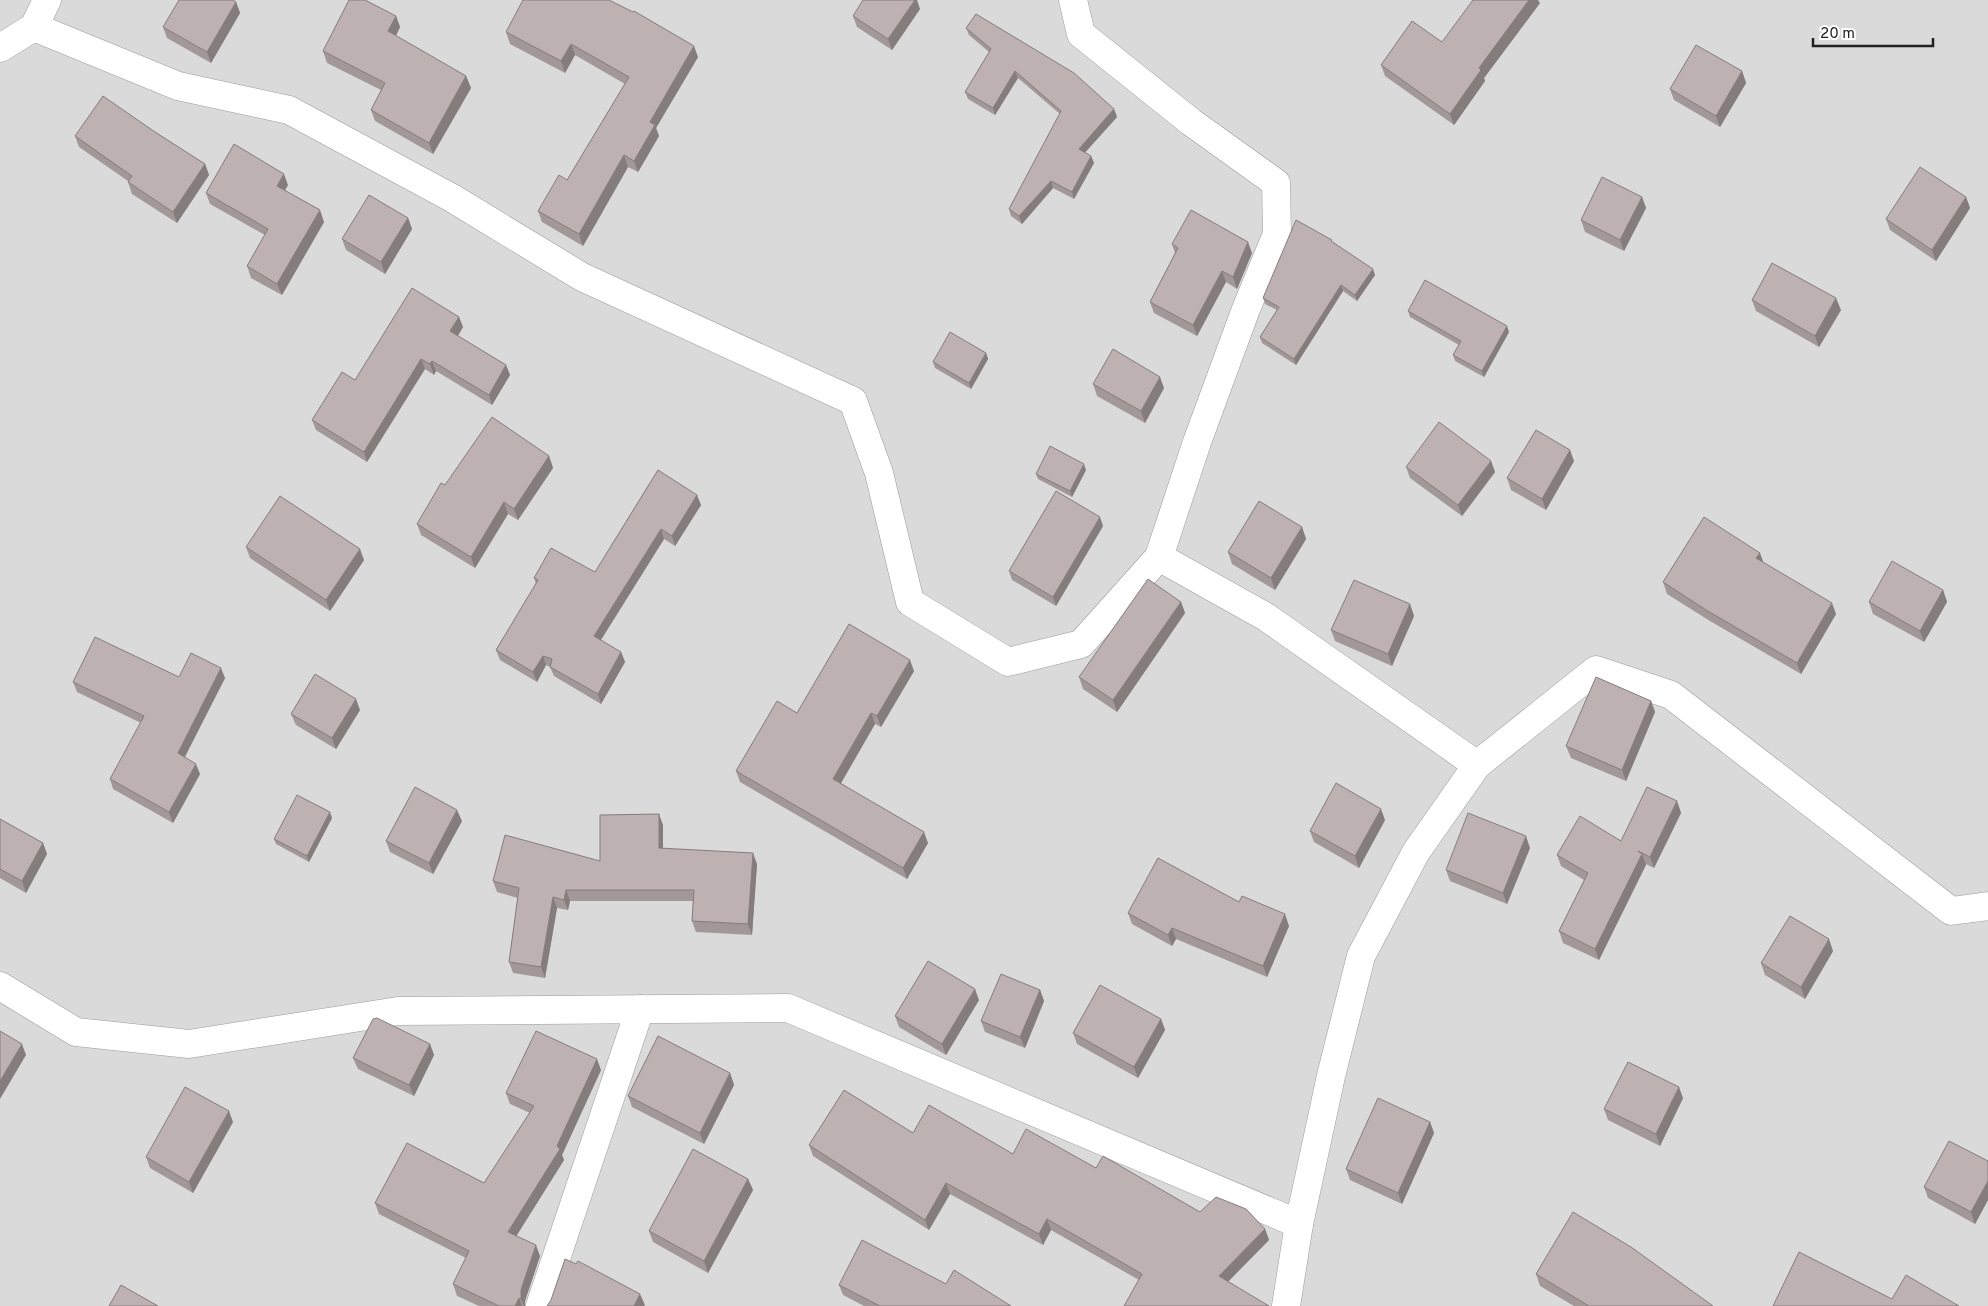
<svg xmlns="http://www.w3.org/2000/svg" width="1988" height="1306" font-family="Overpass,sans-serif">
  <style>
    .residential { fill: #dbdada }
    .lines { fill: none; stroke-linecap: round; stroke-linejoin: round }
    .street-casing { stroke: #9b9b9b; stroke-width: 29 }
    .street { stroke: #fff; stroke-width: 28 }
    .wall { fill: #a39898 }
    .shaded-wall { fill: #857c7c }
    .building { fill: #beb1b1; stroke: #857c7c }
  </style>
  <rect width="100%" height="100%" fill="#f0eae8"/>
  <rect class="residential" x="0" y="0" width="1988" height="1306"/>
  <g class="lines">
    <defs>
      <g id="street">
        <polyline points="1073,0 1081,34 1191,122 1276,183 1277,234 1246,309 1197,442 1159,557"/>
        <polyline points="34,27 178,86 289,110 452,198 582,277 853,401 879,473 910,602 1008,662 1081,644 1159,557 1266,617 1477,765"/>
        <polyline points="0,48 34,27 47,0"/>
        <polyline points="0,986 76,1032 189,1044 398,1011 788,1008 1299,1224"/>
        <polyline points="540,1306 640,1009"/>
        <polyline points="1286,1306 1299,1224 1331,1076 1361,956 1416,852 1477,765 1596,670 1671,695 1951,911 1988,906"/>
      </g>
    </defs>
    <use href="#street" class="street-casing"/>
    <use href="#street" class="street"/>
  </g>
  <g class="wall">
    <polygon points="236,2 240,13 211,63 167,38 163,27"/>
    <polygon points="1540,3 1484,78 1485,81 1454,125 1385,76 1381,65 1442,42"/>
    <polygon points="920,9 892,50 857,27 853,16"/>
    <polygon points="396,16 400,27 396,36 466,76 471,88 433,154 375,121 371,110 381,90 327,63 323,51"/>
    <polygon points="966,28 1114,109 1117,117 1085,152 1091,156 1094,163 1074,199 1053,188 1022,224 1011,216 1009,209 1060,114 1018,78 995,115 968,99 965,92 989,52 969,35"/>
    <polygon points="506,32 698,57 656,128 659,136 638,172 628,167 583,246 542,222 538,211 567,180 625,84 575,55 565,73 510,44"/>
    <polygon points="1742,71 1746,83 1720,127 1674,100 1670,89"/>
    <polygon points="155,132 205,164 209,175 177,223 132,194 128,182 128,181 79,147 75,136"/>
    <polygon points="288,185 285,190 324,222 282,295 251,278 247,266 265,235 210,204 206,193"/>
    <polygon points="1642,197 1646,208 1624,251 1585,232 1581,220"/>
    <polygon points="1966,197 1970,208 1936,261 1890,230 1886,219"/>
    <polygon points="408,218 412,229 385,274 346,250 342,239"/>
    <polygon points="1333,242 1375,275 1357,301 1343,291 1296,365 1262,343 1260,337 1277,310 1265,304 1263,298"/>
    <polygon points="1172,244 1252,253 1237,289 1226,282 1197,336 1154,313 1150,302 1175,253"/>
    <polygon points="1752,300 1841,310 1819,347 1756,311"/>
    <polygon points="1408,311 1509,332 1484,377 1455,361 1453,355 1459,345 1410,317"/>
    <polygon points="459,317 463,327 458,336 506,365 510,375 492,405 436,371 434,375 425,369 367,462 316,430 312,420"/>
    <polygon points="986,353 988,359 971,389 935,368 933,362"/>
    <polygon points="1093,384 1164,388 1145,423 1097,396"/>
    <polygon points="549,456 553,468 518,520 508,514 475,568 421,535 417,524 445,485"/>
    <polygon points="1491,461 1495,472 1462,516 1410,478 1406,467"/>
    <polygon points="1574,461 1546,510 1511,490 1507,478"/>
    <polygon points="658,470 701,505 675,546 664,539 601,640 621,652 625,662 601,704 554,676 550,667 546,665 537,682 500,660 496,650 536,584 534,578 595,572"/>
    <polygon points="1086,470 1072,497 1038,479 1036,474"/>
    <polygon points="1103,526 1056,606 1012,580 1009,571"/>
    <polygon points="1302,527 1306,539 1275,590 1232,564 1228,552"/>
    <polygon points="246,547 364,560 330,611 250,558"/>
    <polygon points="1763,563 1836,614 1801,674 1710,621 1667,594 1663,582"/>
    <polygon points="1943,590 1947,602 1924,642 1873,614 1869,602"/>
    <polygon points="1181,602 1185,613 1117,712 1083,689 1079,677"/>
    <polygon points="1410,604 1414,616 1392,666 1335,641 1331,630"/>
    <polygon points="914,671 881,727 875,724 841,783 928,843 907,879 740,782 736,771 797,713"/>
    <polygon points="179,677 225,678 185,757 200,774 173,823 113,789 110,779 141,723 77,692 73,682"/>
    <polygon points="1651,701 1655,712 1626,781 1571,758 1566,746"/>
    <polygon points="360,710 336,749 296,725 291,714"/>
    <polygon points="1677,801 1681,813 1654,868 1646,864 1599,960 1563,943 1559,931 1584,880 1561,866 1557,855 1621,841"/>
    <polygon points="332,818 309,862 276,844 274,839"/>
    <polygon points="0,819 43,843 47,854 26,893 0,878"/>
    <polygon points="1385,820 1359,868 1314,842 1310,831"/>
    <polygon points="462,821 433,874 390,852 386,841"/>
    <polygon points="663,825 663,848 757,864 752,935 696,932 692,921 693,901 570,901 568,910 557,908 545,978 513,973 509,962 518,898 497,892 493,881 600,861"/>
    <polygon points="1530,848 1507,904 1450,881 1446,870"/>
    <polygon points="1128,913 1289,926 1267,977 1176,939 1172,946 1132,924"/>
    <polygon points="1833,951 1805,999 1765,975 1761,963"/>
    <polygon points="1040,990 1044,1001 1025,1048 985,1032 981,1021"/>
    <polygon points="979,1000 946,1055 899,1027 895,1016"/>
    <polygon points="1161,1019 1165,1030 1138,1078 1077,1044 1073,1033"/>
    <polygon points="430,1044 434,1055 414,1096 358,1069 353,1058"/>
    <polygon points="601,1070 562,1155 564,1160 516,1236 540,1256 525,1301 525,1306 479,1306 457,1296 453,1284 466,1258 379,1214 375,1203 484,1183 530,1113 510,1104 506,1093"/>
    <polygon points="730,1073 734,1085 704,1144 632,1107 628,1096"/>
    <polygon points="1683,1098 1660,1146 1608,1120 1604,1109"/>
    <polygon points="233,1122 193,1193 150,1168 146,1157"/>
    <polygon points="1430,1122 1434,1133 1402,1204 1350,1180 1346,1169"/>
    <polygon points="913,1133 1013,1154 1096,1168 1200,1212 1265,1229 1269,1240 1228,1281 1139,1280 1051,1230 1043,1245 950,1194 929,1230 813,1156 809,1145"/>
    <polygon points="1988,1161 1988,1200 1975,1224 1928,1198 1924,1187"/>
    <polygon points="748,1179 753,1190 708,1273 653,1242 649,1231"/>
    <polygon points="1536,1274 1713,1306 1574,1306 1540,1286"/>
    <polygon points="946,1284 1011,1306 864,1306 843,1295 839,1285"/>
  </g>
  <g class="shaded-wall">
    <polygon points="915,0 917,0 920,9 892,50 888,39"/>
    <polygon points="1529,0 1538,0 1540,3 1484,78 1485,81 1454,125 1450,114 1479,68"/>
    <polygon points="236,2 240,13 211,63 207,52"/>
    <polygon points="396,16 400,27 392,43 388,31"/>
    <polygon points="571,44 575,55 565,73 561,61"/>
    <polygon points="694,46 698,57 656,128 659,136 638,172 634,161 650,122"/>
    <polygon points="1015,71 1018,78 995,115 993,108"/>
    <polygon points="1742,71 1746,83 1720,127 1716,116"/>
    <polygon points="466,76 471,88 433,154 429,143"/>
    <polygon points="1114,109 1117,117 1082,156 1079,149"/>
    <polygon points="624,155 628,167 583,246 579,234"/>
    <polygon points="1091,156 1094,163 1074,199 1072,192"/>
    <polygon points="205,164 209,175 177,223 173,212"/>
    <polygon points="284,174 288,185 281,197 277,186"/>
    <polygon points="1051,181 1053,188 1022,224 1019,216"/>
    <polygon points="1642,197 1646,208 1624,251 1620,240"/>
    <polygon points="1966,197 1970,208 1936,261 1932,250"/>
    <polygon points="320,210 324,222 282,295 277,284"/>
    <polygon points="408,218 412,229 385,274 381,262"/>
    <polygon points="1248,242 1252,253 1237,289 1233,277"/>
    <polygon points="1373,269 1375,275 1357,301 1355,295"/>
    <polygon points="1222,271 1226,282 1197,336 1193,325"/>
    <polygon points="1341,285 1343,291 1296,365 1294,359"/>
    <polygon points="1836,298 1841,310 1819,347 1815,336"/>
    <polygon points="459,317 463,327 454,342 450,331"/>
    <polygon points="1507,326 1509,332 1484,377 1482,371"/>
    <polygon points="986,353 988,359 971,389 969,383"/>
    <polygon points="421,359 425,369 367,462 364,452"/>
    <polygon points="432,361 436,371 434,375 430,364"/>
    <polygon points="506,365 510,375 492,405 489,395"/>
    <polygon points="1160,377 1164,388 1145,423 1141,411"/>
    <polygon points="1570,450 1574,461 1546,510 1542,499"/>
    <polygon points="549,456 553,468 518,520 514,509"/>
    <polygon points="1491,461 1495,472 1462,516 1458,505"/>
    <polygon points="1084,464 1086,470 1072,497 1070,491"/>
    <polygon points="697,495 701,505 675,546 672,536"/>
    <polygon points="504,502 508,514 475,568 471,557"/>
    <polygon points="1100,517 1103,526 1056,606 1053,597"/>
    <polygon points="1302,527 1306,539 1275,590 1271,578"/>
    <polygon points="661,529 664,539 597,646 594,636"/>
    <polygon points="360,549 364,560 330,611 326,600"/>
    <polygon points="1760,553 1764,564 1756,558"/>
    <polygon points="1943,590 1947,602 1924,642 1920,631"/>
    <polygon points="1181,602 1185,613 1117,712 1113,700"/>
    <polygon points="1832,603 1836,614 1801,674 1797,663"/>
    <polygon points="1410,604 1414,616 1392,666 1388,654"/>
    <polygon points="621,652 625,662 601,704 598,694"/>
    <polygon points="543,656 546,665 537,682 533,672"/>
    <polygon points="910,660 914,671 881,727 877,716"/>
    <polygon points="221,668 225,678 181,764 178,753"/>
    <polygon points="356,699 360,710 336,749 332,738"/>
    <polygon points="1651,701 1655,712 1626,781 1622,770"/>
    <polygon points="871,713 875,724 837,790 833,779"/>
    <polygon points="196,764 200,774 173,823 169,812"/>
    <polygon points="1677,801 1681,813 1654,868 1650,857"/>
    <polygon points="1381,809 1385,820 1359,868 1355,856"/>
    <polygon points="457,810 462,821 433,874 429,863"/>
    <polygon points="330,812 332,818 309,862 307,856"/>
    <polygon points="659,814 663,825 663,858 659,848"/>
    <polygon points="924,832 928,843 907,879 903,868"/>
    <polygon points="1526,836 1530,848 1507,904 1503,893"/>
    <polygon points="43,843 47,854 26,893 22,881"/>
    <polygon points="753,853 757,864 752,935 748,924"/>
    <polygon points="1642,854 1646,865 1599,960 1595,949"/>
    <polygon points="566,890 570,901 568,910 564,900"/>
    <polygon points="553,897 557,908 545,978 541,967"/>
    <polygon points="1285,914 1289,926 1267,977 1263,966"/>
    <polygon points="1172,928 1176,939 1172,946 1168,935"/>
    <polygon points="1829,939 1833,951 1805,999 1801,987"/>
    <polygon points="975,989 979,1000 946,1055 942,1044"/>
    <polygon points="1040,990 1044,1001 1025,1048 1020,1037"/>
    <polygon points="1161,1019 1165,1030 1138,1078 1134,1067"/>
    <polygon points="22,1044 26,1055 0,1099 0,1081"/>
    <polygon points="430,1044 434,1055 414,1096 409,1085"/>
    <polygon points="597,1059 601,1070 562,1155 564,1160 512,1243 508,1232 557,1146"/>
    <polygon points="730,1073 734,1085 704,1144 700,1133"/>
    <polygon points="1679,1087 1683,1098 1660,1146 1656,1134"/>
    <polygon points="229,1111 233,1122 193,1193 189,1182"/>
    <polygon points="1430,1122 1434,1133 1402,1204 1398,1193"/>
    <polygon points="748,1179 753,1190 708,1273 704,1261"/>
    <polygon points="1988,1181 1988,1200 1975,1224 1971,1212"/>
    <polygon points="946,1183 950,1194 929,1230 925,1220"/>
    <polygon points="1047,1219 1051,1230 1043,1245 1039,1234"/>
    <polygon points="1265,1229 1269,1240 1223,1287 1219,1276"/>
    <polygon points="536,1245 540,1256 525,1301 525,1306 524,1306 521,1299 521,1290"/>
    <polygon points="640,1294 645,1305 644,1306 634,1306"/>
    <polygon points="519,1298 522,1306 515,1306"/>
  </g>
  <g class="building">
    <polygon points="179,0 233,0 236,2 207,52 163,27"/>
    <polygon points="349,0 365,0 396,16 388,31 466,76 429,143 371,110 385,83 323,51"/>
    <polygon points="523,0 609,0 633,12 634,11 694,46 650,122 655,125 634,161 624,155 579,234 538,211 559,175 567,180 629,77 571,44 561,61 506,32"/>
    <polygon points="863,0 915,0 888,39 853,16"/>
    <polygon points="1473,0 1529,0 1479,68 1481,70 1450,114 1381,65 1412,21 1442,42"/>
    <polygon points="976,14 1074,73 1114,109 1079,149 1091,156 1072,192 1051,181 1019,216 1009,209 1061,111 1015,71 993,108 965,92 991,49 966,28"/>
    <polygon points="1696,45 1742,71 1716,116 1670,89"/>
    <polygon points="103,96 155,132 205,164 173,212 128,182 132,176 75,136"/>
    <polygon points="234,144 284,174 277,186 320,210 277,284 247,266 268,229 206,193"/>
    <polygon points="1920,167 1966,197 1932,250 1886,219"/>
    <polygon points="1602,177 1642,197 1620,240 1581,220"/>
    <polygon points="369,195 408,218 381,262 342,239"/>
    <polygon points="1191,210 1248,242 1233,277 1222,271 1193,325 1150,302 1178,248 1172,244"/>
    <polygon points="1296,220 1332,240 1331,241 1373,269 1355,295 1341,285 1294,359 1260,337 1279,307 1263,298"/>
    <polygon points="1772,263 1836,298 1815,336 1752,300"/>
    <polygon points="1425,280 1507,326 1482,371 1453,355 1461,341 1408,311"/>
    <polygon points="412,288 459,317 450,331 506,365 489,395 432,361 430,364 421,359 364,452 312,420 342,372 355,380"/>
    <polygon points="950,332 986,353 969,383 933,362"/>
    <polygon points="1113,349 1160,377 1141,411 1093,384"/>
    <polygon points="492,417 549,456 514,509 504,502 471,557 417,524 441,483 445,485"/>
    <polygon points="1439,422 1491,461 1458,505 1406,467"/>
    <polygon points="1536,430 1570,450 1542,499 1507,478"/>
    <polygon points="1050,446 1084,464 1070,491 1036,474"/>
    <polygon points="658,470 697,495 672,536 661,529 594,636 621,652 598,694 550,667 552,659 543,656 533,672 496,650 538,580 534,578 551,548 595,572"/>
    <polygon points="1056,491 1100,517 1053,597 1009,571"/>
    <polygon points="280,496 360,549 326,600 246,547"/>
    <polygon points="1259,501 1302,527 1271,578 1228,552"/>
    <polygon points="1704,517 1760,553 1756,558 1832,603 1797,663 1706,610 1663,582"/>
    <polygon points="1892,561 1943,590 1920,631 1869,602"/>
    <polygon points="1148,579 1181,602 1113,700 1079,677"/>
    <polygon points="1354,580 1410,604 1388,654 1331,630"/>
    <polygon points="849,624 910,660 877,716 871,713 833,779 924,832 903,868 736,771 777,701 797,713"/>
    <polygon points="95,637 179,677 191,653 221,668 178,753 196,764 169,812 110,779 144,716 73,682"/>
    <polygon points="315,674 356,699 332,738 291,714"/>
    <polygon points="1596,677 1651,701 1622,770 1566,746"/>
    <polygon points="1336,783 1381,809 1355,856 1310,831"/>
    <polygon points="415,787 457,810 429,863 386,841"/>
    <polygon points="1647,787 1677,801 1650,857 1638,851 1642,854 1595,949 1559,931 1588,873 1557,855 1580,816 1621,841"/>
    <polygon points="297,795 330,812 307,856 274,839"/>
    <polygon points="1468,813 1526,836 1503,893 1446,870"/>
    <polygon points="659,814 659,848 753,853 748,924 692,921 694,890 566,890 564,900 553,897 541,967 509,962 519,888 493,881 505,835 600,861 600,815"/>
    <polygon points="0,819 43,843 22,881 0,869"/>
    <polygon points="1158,858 1239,902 1242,896 1285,914 1263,966 1172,928 1168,935 1128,913"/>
    <polygon points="1790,916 1829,939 1801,987 1761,963"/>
    <polygon points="928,961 975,989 942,1044 895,1016"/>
    <polygon points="1001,974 1040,990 1020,1037 981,1021"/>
    <polygon points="1100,985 1161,1019 1134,1067 1073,1033"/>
    <polygon points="377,1018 430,1044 409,1085 353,1058 373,1019"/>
    <polygon points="0,1031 22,1044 0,1081"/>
    <polygon points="536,1031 597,1059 557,1146 560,1149 508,1232 536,1245 521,1290 521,1299 519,1298 515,1306 499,1306 453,1284 469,1251 375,1203 407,1143 484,1183 534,1106 506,1093"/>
    <polygon points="658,1036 730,1073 700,1133 628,1096"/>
    <polygon points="1628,1062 1679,1087 1656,1134 1604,1109"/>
    <polygon points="185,1087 229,1111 189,1182 146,1157"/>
    <polygon points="844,1090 913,1133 929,1105 1013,1154 1026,1129 1096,1168 1103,1156 1200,1212 1216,1197 1246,1209 1265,1229 1219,1276 1269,1306 1124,1306 1142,1274 1047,1219 1039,1234 946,1183 925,1220 809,1145"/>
    <polygon points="1378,1098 1430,1122 1398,1193 1346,1169"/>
    <polygon points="1949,1141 1988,1161 1988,1181 1971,1212 1924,1187"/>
    <polygon points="693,1149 748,1179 704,1261 649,1231"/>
    <polygon points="1573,1212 1631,1247 1713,1306 1589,1306 1536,1274"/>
    <polygon points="862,1240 946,1284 954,1270 1011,1306 880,1306 839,1285"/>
    <polygon points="1799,1252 1892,1299 1906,1275 1959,1306 1773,1306"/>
    <polygon points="565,1259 576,1264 578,1261 640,1294 634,1306 547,1306 551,1300"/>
    <polygon points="121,1285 158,1306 109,1306"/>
  </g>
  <path d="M1813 38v8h120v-8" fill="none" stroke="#212121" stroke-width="2.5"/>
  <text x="1820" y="38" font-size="15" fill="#212121" stroke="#ffffff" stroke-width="4" paint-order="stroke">20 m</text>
</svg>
